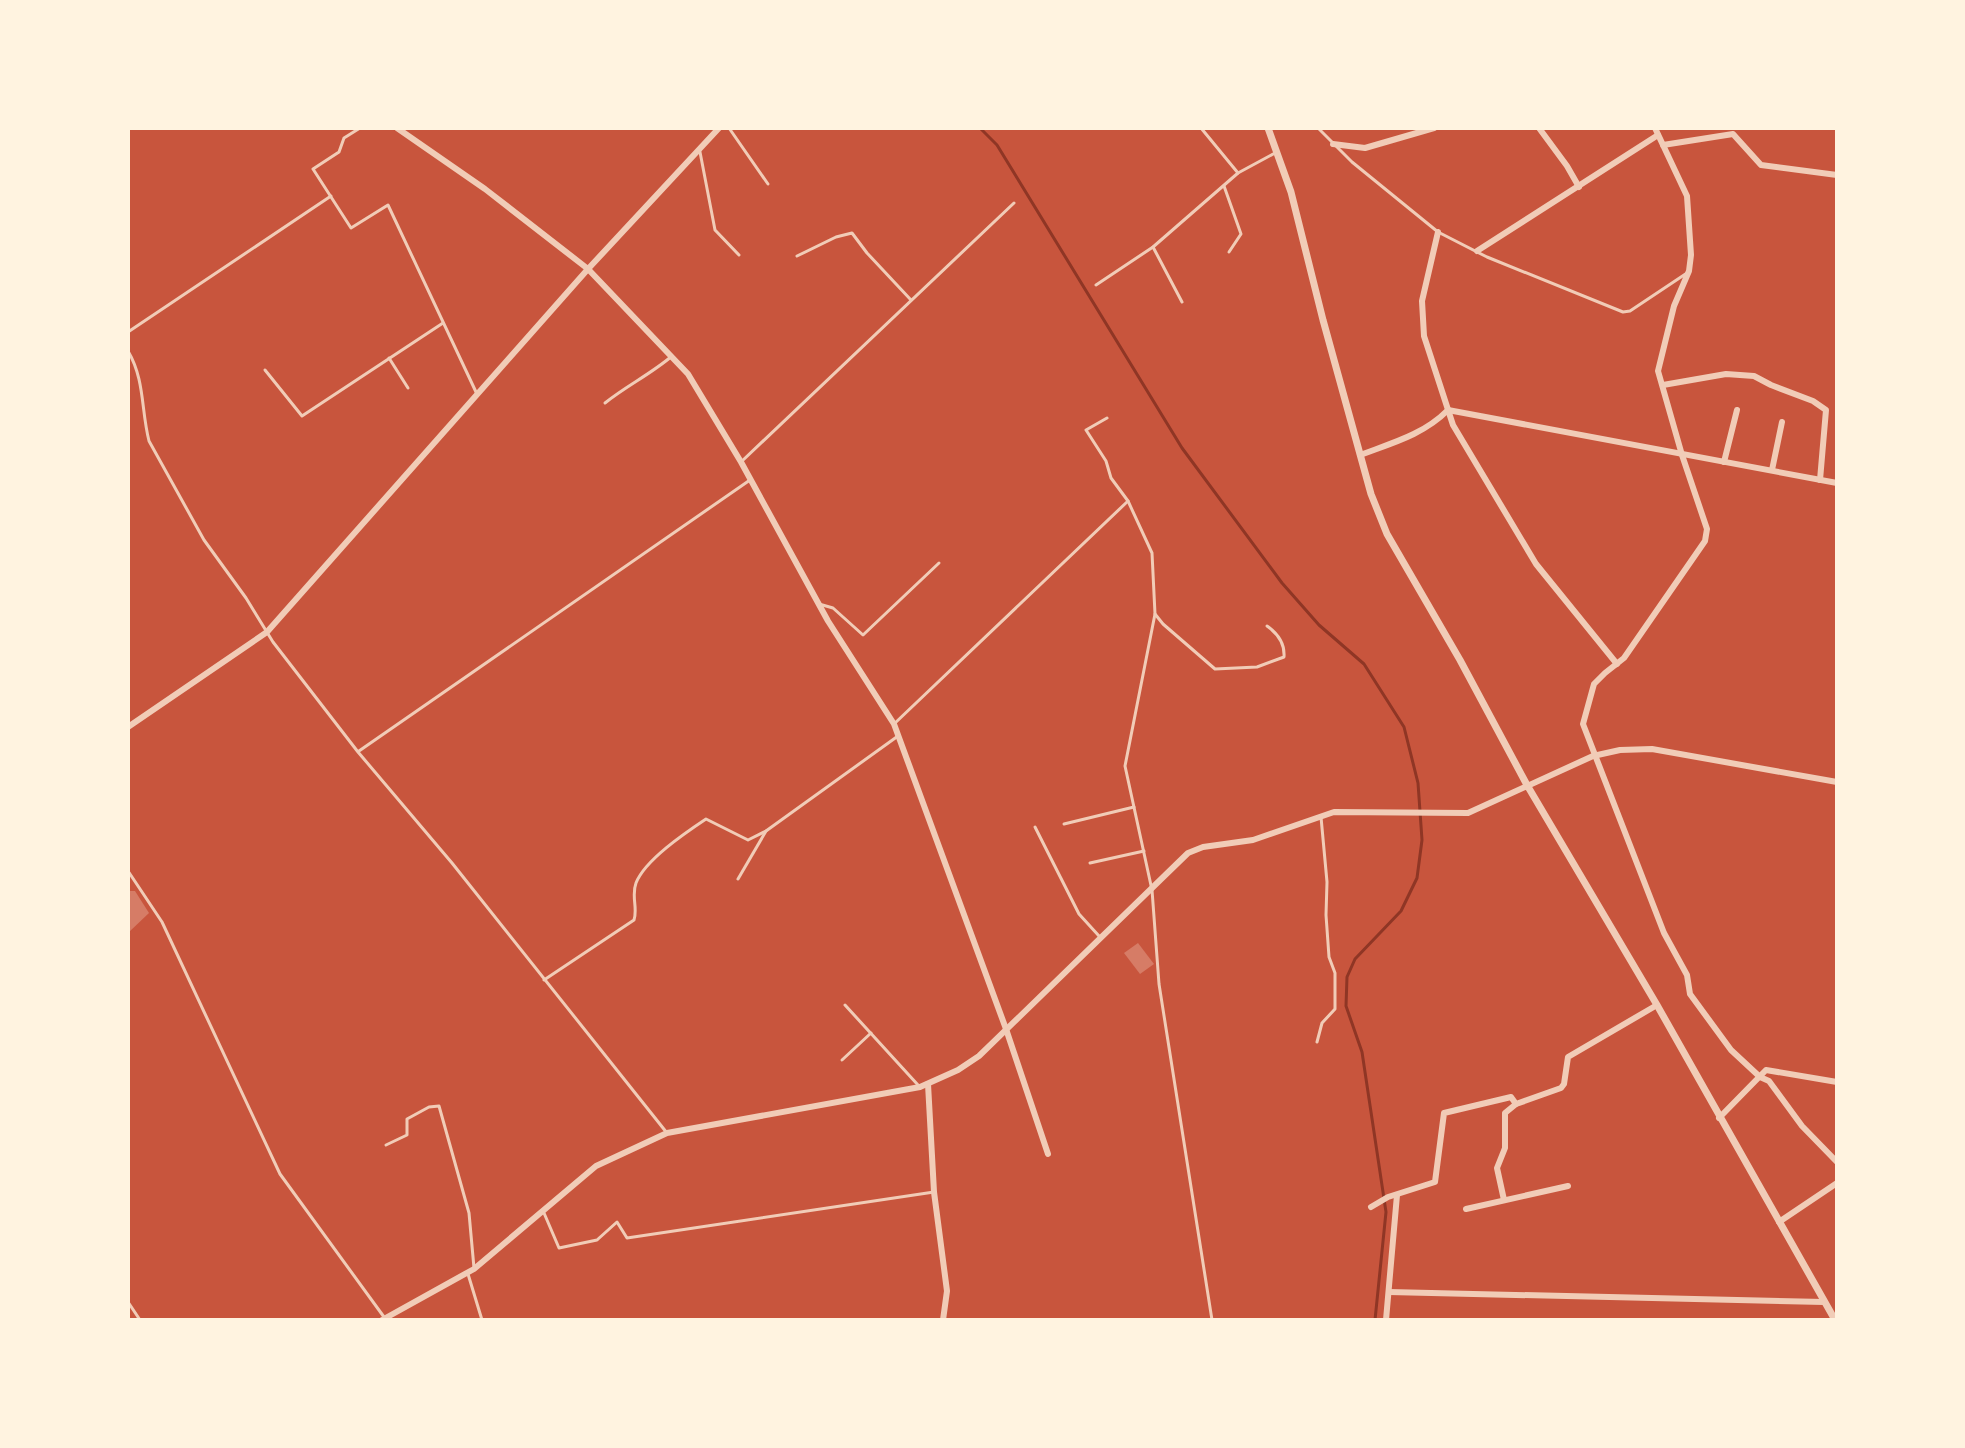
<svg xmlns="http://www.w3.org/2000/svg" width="1965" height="1448" font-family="'Work Sans',sans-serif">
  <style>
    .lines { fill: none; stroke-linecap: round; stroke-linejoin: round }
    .stream { stroke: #8f3625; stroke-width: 3 }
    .building { fill: #d67c66 }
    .service { stroke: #f1ccb7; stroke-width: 3 }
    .minor { stroke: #f1ccb7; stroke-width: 6 }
    .tertiary { stroke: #f1ccb7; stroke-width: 7 }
  </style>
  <rect width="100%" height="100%" fill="#c8553d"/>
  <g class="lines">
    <polyline class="stream" points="980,128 997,145 1182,448 1282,583 1319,625 1364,664 1404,727 1418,783 1422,840 1417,878 1401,911 1355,959 1347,977 1346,1006 1362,1052 1386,1212 1375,1320"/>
  </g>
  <g class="building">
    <polygon points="128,891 135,891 149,913 128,933"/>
    <polygon points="1138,943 1154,964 1140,974 1124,953"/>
  </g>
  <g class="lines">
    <g class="service">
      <polyline points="360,128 344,138 339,152 313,169 351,228 388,205 476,392"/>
      <polyline points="729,128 768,184"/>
      <polyline points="1201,128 1238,173"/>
      <polyline points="1318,128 1352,162 1438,232 1487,257 1623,312 1630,311 1687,273"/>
      <polyline points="700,152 715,230 739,255"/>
      <polyline points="1224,186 1241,234 1229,252"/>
      <polyline points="1153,247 1182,302"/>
      <polyline points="797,256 836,237 852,233 867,253 911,300"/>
      <polyline points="1096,285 1153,247 1238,173 1275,153"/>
      <polyline points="128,332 331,196"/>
      <path d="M128 351C145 380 141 410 149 441L204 540 246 598 273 642 358 752 452 863 667 1133"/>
      <polyline points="389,358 408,388"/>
      <polyline points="265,370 302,416 443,323"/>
      <path d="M605 403C626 386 651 374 672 356"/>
      <path d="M1107 418 1086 430 1106 461 1111 478 1128 501 1152 553 1155 614 1163 624 1215 669 1257 667 1284 657C1285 643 1277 633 1267 626"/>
      <polyline points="741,462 1014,203"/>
      <polyline points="819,604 833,608 863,635 939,563"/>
      <polyline points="1155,614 1125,766 1152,890 1159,984 1212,1320"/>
      <polyline points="894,724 1128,501"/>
      <polyline points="359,751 750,480"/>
      <polyline points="1064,824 1134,807"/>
      <polyline points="1035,827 1079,914 1099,936"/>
      <polyline points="1090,863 1144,851"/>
      <polyline points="128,871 162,922 280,1174 384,1317"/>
      <polyline points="738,879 766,831"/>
      <path d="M544 980 634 920C638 908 631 896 636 883 645 860 685 833 706 819L748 840 766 831 898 736"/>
      <polyline points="845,1005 918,1085"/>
      <polyline points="1317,1042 1322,1023 1335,1009 1335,973 1329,957 1326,915 1327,882 1321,817"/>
      <polyline points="842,1060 871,1033"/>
      <polyline points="386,1145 407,1135 407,1119 429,1107 439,1106 469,1213 474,1268"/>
      <polyline points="544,1213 559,1248 597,1240 617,1222 627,1238 934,1192"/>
      <polyline points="468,1274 482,1320"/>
      <polyline points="128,1302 140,1320"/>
    </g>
    <g class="minor">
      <polyline points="397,128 485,189 588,269 688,374 741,462 828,621 894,724 1006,1029 1048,1154"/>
      <polyline points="1539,128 1567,166 1579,187"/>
      <polyline points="1655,128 1687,196 1691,255 1689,271 1674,306 1658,371 1682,455 1707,529 1705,541 1624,658 1605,673 1594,684 1583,724 1664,933 1687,975 1690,994 1731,1050 1760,1077 1769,1081 1802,1126 1837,1162"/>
      <polyline points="1333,144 1365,148 1434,128"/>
      <polyline points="1663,145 1733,134 1761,165 1837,175"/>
      <polyline points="1438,232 1422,301 1424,336 1453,425 1536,564 1617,664"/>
      <polyline points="1477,251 1658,135"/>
      <polyline points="1663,385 1726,374 1754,376 1771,385 1813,401 1826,410 1820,480"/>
      <path d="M1360 455C1392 443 1423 435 1448 410L1837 483"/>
      <polyline points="1724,462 1737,410"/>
      <polyline points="1772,470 1782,422"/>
      <polyline points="128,727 267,632 588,269 719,128"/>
      <polyline points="928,1084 934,1192 947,1291 943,1320"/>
      <polyline points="1719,1118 1766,1070 1837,1082"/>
      <polyline points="1504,1200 1497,1168 1505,1148 1505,1113 1516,1104"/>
      <polyline points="1371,1207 1388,1197 1435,1182 1444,1113 1511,1097 1516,1104 1561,1088 1564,1084 1568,1057 1657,1005"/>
      <polyline points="1466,1209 1568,1186"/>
      <polyline points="1779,1222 1837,1183"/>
      <polyline points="1389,1292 1824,1302"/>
      <polyline points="382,1320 474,1269 596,1166 667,1133 920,1087 958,1070 979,1056 1188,853 1203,847 1253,840 1334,812 1468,813 1593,756 1620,750 1652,749 1837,782"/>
      <polyline points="1386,1320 1397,1195"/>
    </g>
    <polyline class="tertiary" points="1268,128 1291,192 1323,320 1371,494 1387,534 1460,660 1527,785 1657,1005 1835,1320"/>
  </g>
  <rect width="1965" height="1448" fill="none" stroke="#fff3e0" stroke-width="260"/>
</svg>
